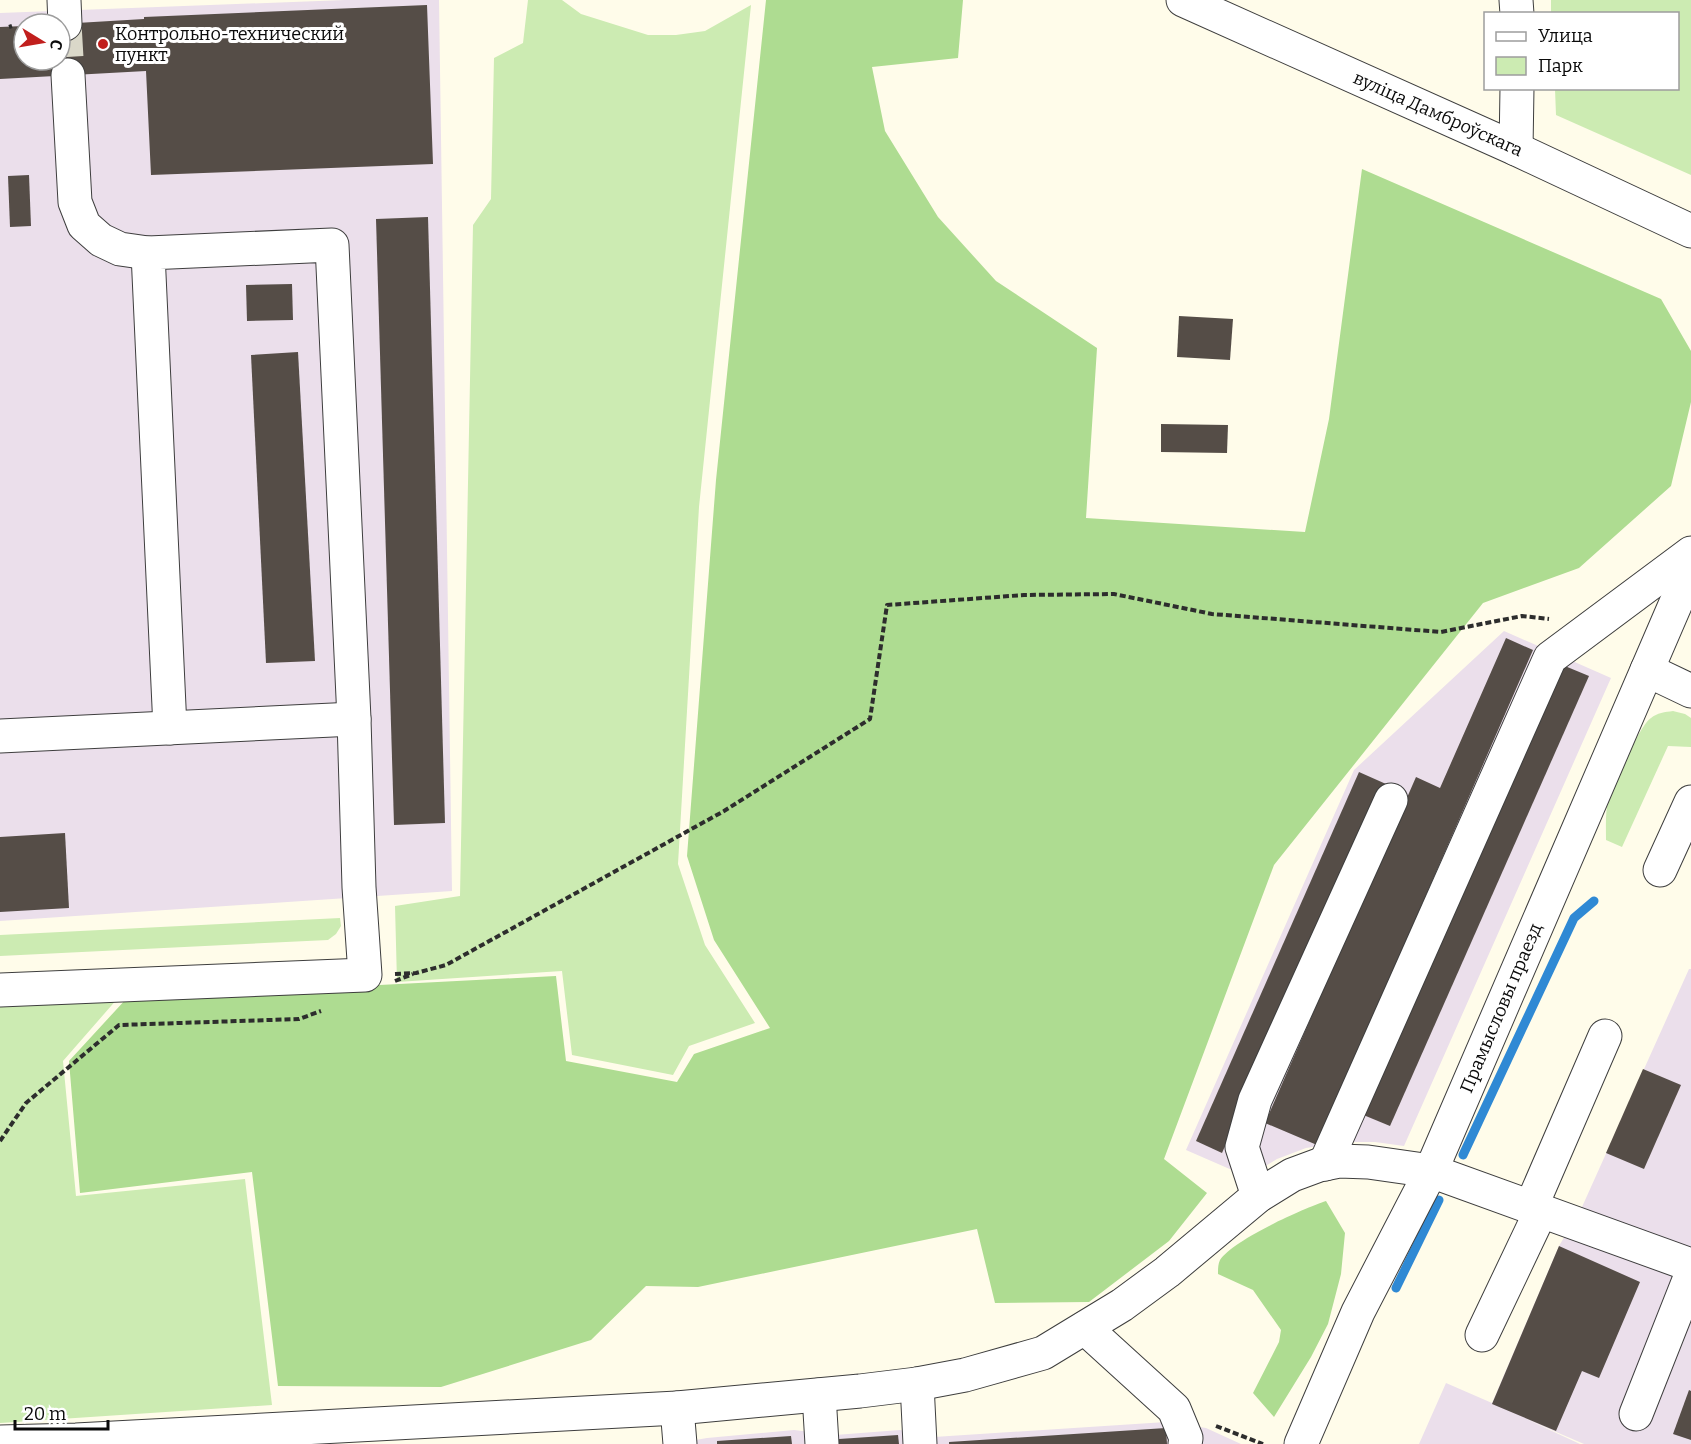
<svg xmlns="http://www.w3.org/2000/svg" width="1691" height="1444" font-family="Bitter,serif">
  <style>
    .industrial { fill: #ebdfeb; fill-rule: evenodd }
    .green { fill: #ccebb2 }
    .forest { fill: #aedc91 }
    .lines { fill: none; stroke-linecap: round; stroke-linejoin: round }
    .stream { stroke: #2f89d4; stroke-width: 9 }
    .building { fill: #554d47 }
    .minor-tunnel { stroke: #dad8c9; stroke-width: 33; stroke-dasharray: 33 16; stroke-linecap: butt }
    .minor-casing { stroke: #3e3e3e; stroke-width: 35 }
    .path { stroke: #2d2d2d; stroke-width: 4; stroke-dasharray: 6 3; stroke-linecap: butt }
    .minor { stroke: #fff; stroke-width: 33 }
    .poi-dot { fill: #c11f1d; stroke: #fff; stroke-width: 2 }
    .labels { text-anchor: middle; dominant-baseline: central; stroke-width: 6; stroke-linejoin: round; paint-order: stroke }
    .poi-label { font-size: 18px; fill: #0b0b0b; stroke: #fff; text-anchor: start }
    .street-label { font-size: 18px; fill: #0b0b0b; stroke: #fff }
  </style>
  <rect width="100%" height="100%" fill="#fffcea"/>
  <g class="industrial">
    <path d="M345 0H439L452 891 0 921V13ZM24 24H60V60H24Z"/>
    <polygon points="1504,631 1611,678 1404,1146 1375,1142 1346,1142 1306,1148 1277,1159 1248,1177 1186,1150 1354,770"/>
    <polygon points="1689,969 1691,969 1691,1444 1584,1444 1526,1419 1580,1444 1419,1444 1446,1383 1492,1403 1559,1246 1582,1207"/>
    <polygon points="1166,1422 1206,1428 1241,1444 673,1444 707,1438 794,1430 835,1435 900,1430 934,1437"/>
  </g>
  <g class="green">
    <polygon points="528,0 562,0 581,14 648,35 676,35 705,31 751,5 699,507 678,864 705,945 755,1023 689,1046 673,1075 572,1055 562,971 397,982 395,906 460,896 473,225 491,199 494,58 523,43"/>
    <polygon points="1551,0 1691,0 1691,175 1556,115 1555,89 1678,88 1678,14 1551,13"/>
    <path d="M1673 711 1685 714 1691 718V747L1668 746 1622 847 1606 840C1606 826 1605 811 1609 797 1614 783 1640 725 1651 718 1657 713 1665 712 1673 711Z"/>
    <polygon points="340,918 341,926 336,934 328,940 0,956 0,935"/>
    <polygon points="118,998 63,1061 76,1196 245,1179 272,1405 0,1423 0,1005"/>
  </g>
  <g class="forest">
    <polygon points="766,0 963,0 958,58 872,67 885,131 938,217 996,281 1097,348 1086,518 1305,532 1329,419 1362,169 1661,299 1691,351 1691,402 1671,486 1579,568 1483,603 1274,865 1164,1159 1207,1193 1169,1241 1089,1302 995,1303 977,1229 698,1287 646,1286 591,1340 441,1387 278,1386 252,1172 80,1193 69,1061 127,998 556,976 566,1061 677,1082 694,1054 770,1028 714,940 687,856 716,480"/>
    <path d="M1326 1201 1345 1233 1341 1274 1328 1324 1311 1357 1274 1417 1253 1393 1279 1342 1281 1330 1253 1290 1218 1274C1218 1269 1218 1264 1220 1260 1233 1240 1302 1209 1326 1201Z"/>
  </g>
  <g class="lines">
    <g class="stream">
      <polyline points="1463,1155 1574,918 1594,901"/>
      <polyline points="1396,1288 1439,1200"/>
    </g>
  </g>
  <g class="building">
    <polygon points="427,5 433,164 151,175 146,71 0,79 0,27 24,26 24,60 60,60 60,24 144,19 144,17"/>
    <polygon points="29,175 31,226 10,227 8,176"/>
    <polygon points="428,217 445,823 394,825 376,219"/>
    <polygon points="292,284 293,320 247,321 246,285"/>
    <polygon points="1179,316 1233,319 1230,360 1177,357"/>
    <polygon points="298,352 315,661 266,663 251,355"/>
    <polygon points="1161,424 1228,425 1227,453 1161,452"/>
    <polygon points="1506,638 1533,650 1317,1145 1265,1123 1416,777 1440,788"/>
    <polygon points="1560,664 1589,676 1390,1126 1361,1114"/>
    <polygon points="1359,772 1386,784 1222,1153 1196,1141"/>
    <polygon points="65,833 69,908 0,912 0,837"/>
    <polygon points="1643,1069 1681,1085 1644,1169 1606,1153"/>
    <polygon points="1559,1246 1640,1282 1599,1378 1582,1371 1556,1431 1492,1404"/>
    <polygon points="1689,1390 1691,1391 1691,1440 1673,1434"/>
    <polygon points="1166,1428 1167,1444 949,1444 949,1442"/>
    <polygon points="898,1435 899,1444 839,1444 839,1439"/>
    <polygon points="791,1436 792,1444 717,1444 717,1441"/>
  </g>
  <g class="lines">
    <polyline class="minor-tunnel" points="65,24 68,75"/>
    <defs>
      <g id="minor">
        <polyline points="64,0 65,24"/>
        <polyline points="1183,0 1516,149 1691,231"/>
        <polyline points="1516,0 1517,14"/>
        <polyline points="68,75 75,202 84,225 101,240 120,249 148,253"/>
        <polyline points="1516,149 1517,88"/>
        <polyline points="1647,670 1691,691"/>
        <polyline points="0,736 354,719"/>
        <polyline points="1660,870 1691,802"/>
        <polyline points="0,990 365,975 359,887 354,719 332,245 148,253 170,728"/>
        <polyline points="1325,1164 1550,658 1691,553"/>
        <polyline points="1258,1196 1242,1147 1255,1100 1391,800"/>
        <polyline points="1531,1207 1605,1036"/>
        <polyline points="1085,1328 1174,1409 1186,1438 1185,1444"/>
        <polyline points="1482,1335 1541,1211"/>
        <polyline points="917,1384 920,1444"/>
        <polyline points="819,1395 822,1444"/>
        <polyline points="677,1408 680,1444"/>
        <polyline points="1636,1414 1691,1275"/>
        <polyline points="0,1442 76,1440 677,1408 860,1391 917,1384 965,1375 1043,1353 1122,1305 1167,1272 1258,1196 1292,1175 1319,1165 1339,1161 1368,1162 1431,1171 1691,1265"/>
        <polyline points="1301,1444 1358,1312 1431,1171 1691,568"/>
      </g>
    </defs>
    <use href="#minor" class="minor-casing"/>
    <g class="path">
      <polyline points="9,27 12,26"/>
      <polyline points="395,974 416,973 446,965 724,811 870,719 887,605 1024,595 1114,594 1212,614 1441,632 1522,616 1549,619"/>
      <polyline points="395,981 413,974"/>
      <polyline points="0,1141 26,1103 119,1025 299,1019 321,1011"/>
      <polyline points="1216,1426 1263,1444"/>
    </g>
    <use href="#minor" class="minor"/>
  </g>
  <circle class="poi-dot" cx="103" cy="44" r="6"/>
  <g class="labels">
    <g class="poi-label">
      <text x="115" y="34">Контрольно-технический<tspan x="115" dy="21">пункт</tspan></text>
    </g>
    <g class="street-label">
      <text transform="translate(1438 114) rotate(24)">вуліца Дамброўскага</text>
      <text transform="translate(1501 1008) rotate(-67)">Прамысловы праезд</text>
    </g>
  </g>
  <rect x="1484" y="12" width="195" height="78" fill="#ffffff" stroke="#9d9d9d" stroke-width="1.5"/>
  <rect x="1496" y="32" width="30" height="9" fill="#ffffff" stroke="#9d9d9d" stroke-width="1.5"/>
  <text x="1538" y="42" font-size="18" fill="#0b0b0b">Улица</text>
  <rect x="1496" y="57" width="30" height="18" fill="#ccebb2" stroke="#9d9d9d" stroke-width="1.5"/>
  <text x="1538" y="72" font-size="18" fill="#0b0b0b">Парк</text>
  <g transform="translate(42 42) rotate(101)"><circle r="28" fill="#ffffff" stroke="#9d9d9d" stroke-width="1.5"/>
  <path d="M0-4.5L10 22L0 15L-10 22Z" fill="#c11f1d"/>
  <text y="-9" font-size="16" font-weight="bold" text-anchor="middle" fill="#0b0b0b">С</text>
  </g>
  <path d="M15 1420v9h93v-9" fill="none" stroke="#0b0b0b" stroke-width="3"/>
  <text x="24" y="1420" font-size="18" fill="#0b0b0b" stroke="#ffffff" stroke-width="4.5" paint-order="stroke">20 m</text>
</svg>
